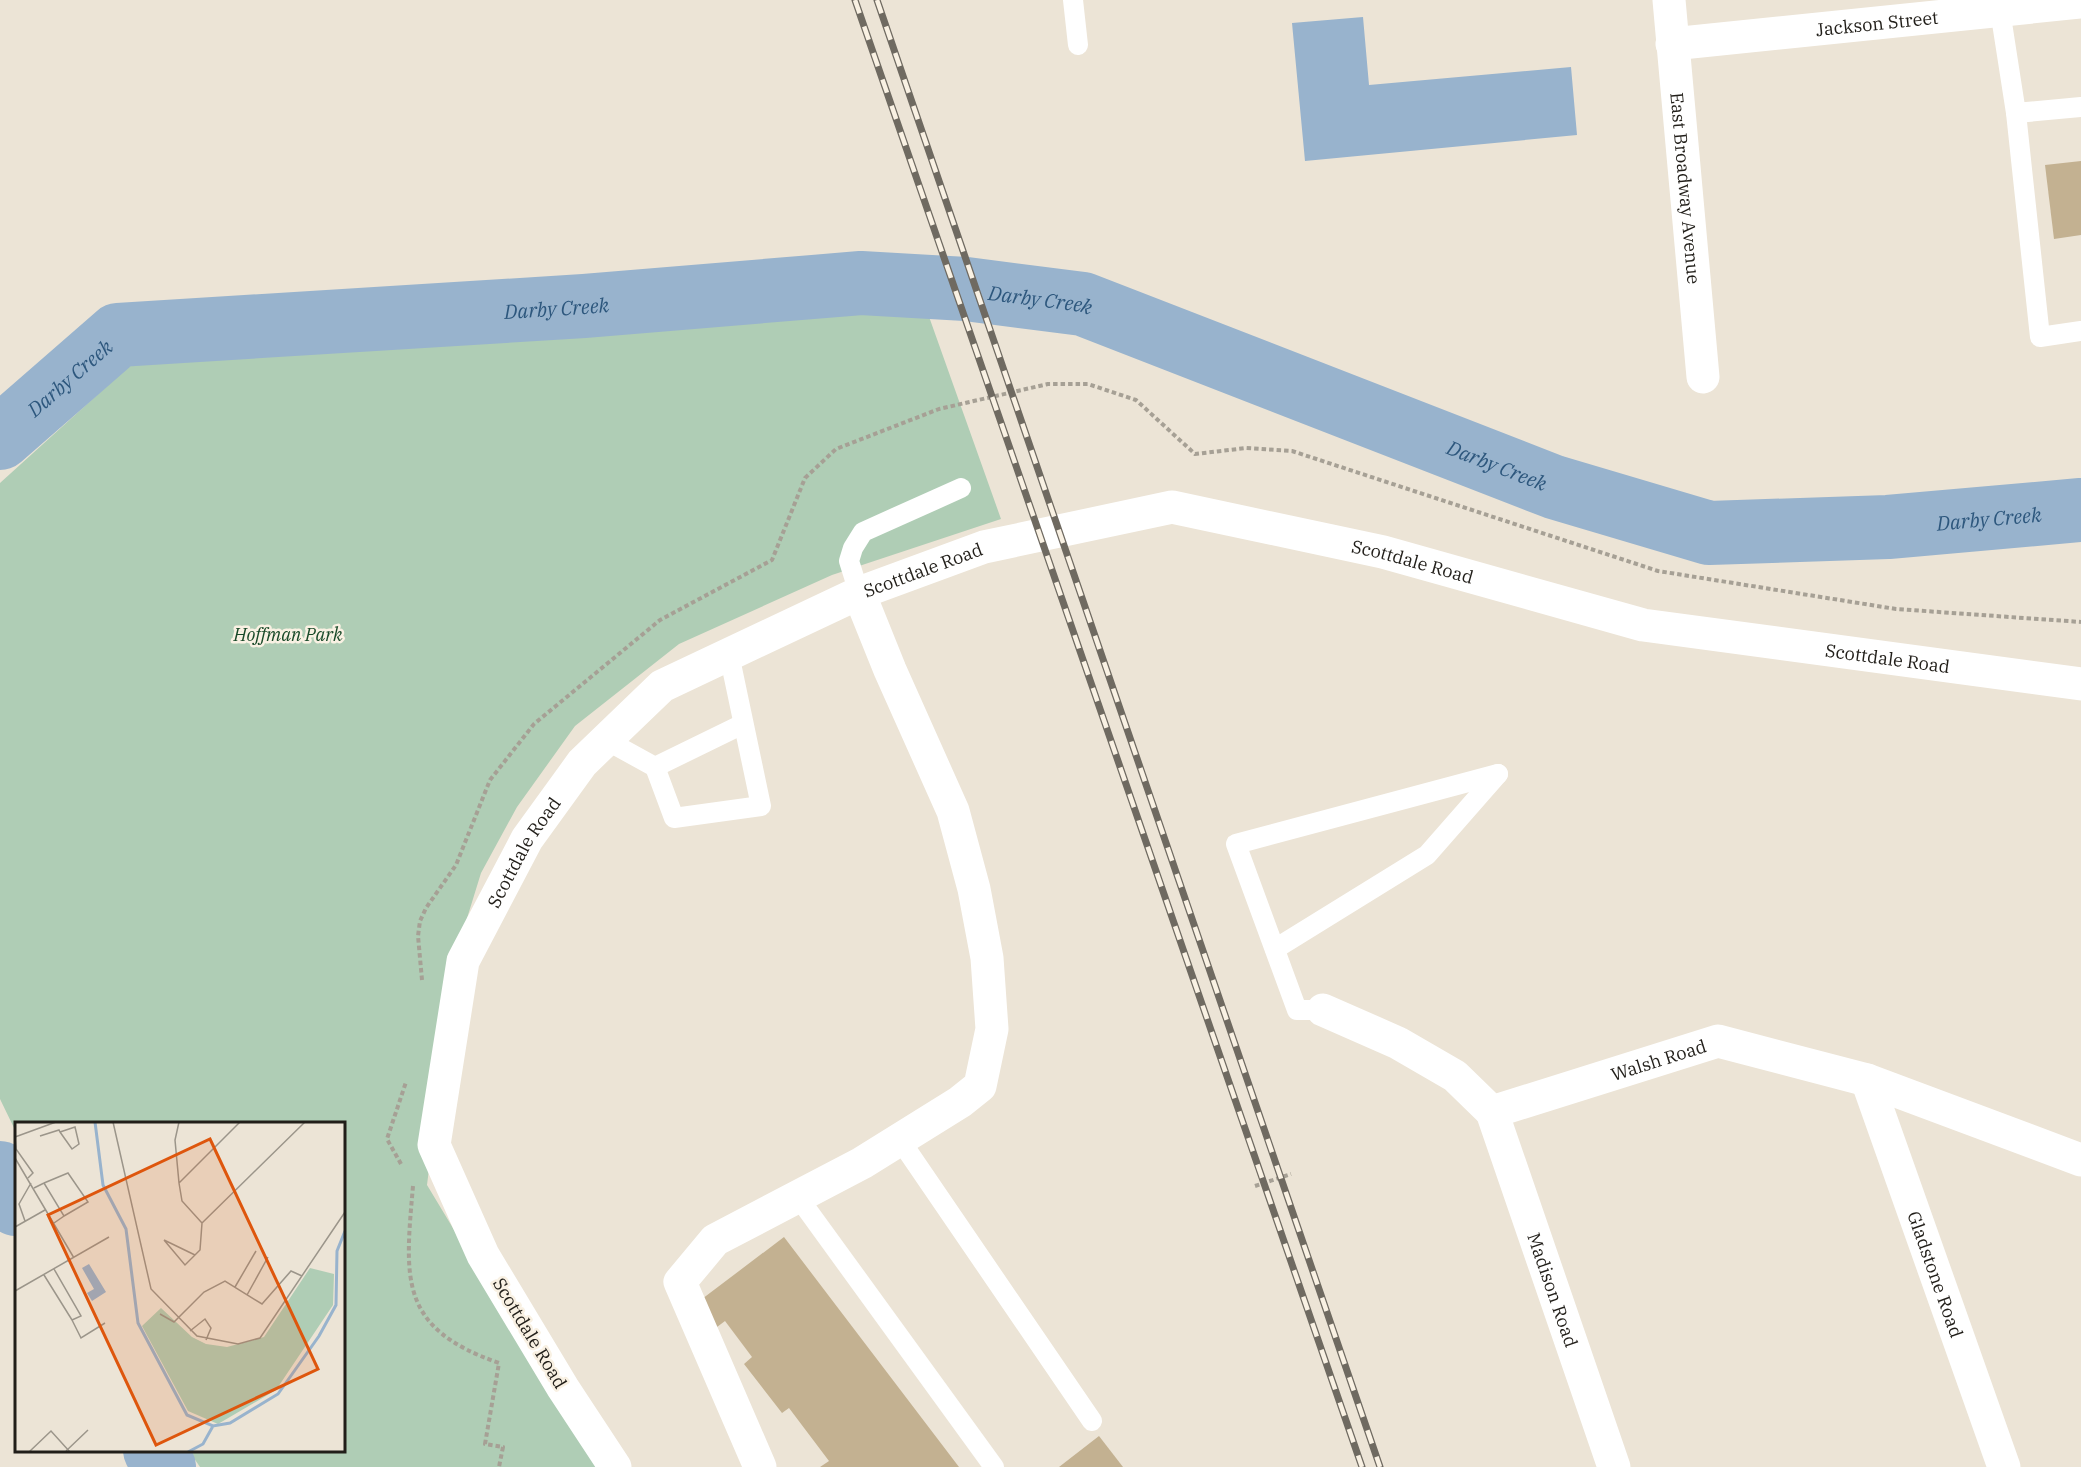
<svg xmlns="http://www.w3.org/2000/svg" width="2081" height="1467" font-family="'IBM Plex Serif',serif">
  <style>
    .green { fill: #afcdb5 }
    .water { fill: #98b3cd }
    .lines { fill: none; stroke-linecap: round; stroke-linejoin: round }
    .river { stroke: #98b3cd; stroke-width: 64 }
    .building { fill: #c3b191 }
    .path { stroke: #a6a095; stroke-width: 4; stroke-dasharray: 4.5 3; stroke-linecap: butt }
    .lane { stroke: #fff; stroke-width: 20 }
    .street { stroke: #fff; stroke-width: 33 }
    .rail-casing { stroke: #6f6a61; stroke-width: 7 }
    .rail { stroke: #f9f1e3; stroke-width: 4.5; stroke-dasharray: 14; stroke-linecap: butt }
    .labels { text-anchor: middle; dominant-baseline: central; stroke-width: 5; stroke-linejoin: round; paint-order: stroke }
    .street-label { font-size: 18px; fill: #211e19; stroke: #f9f1e3 }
    .park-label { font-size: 18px; font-style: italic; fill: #184928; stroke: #f9f1e3 }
    .water-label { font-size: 20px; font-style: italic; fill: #2d577d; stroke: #f9f1e3 }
    .inset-river { fill: none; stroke: #98b3cd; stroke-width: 3 }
    .inset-road { fill: none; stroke: #9b958a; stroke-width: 1.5 }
    .view { fill: #de560d; fill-opacity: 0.15; stroke: #de560d; stroke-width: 3 }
    .inset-edge { fill: none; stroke: #211e19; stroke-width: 3 }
  </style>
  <rect width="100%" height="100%" fill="#ece4d6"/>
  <polygon class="green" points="927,311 1001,519 832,575 679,644 575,726 517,807 481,873 456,954 427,1185 597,1467 200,1467 189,1451 344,1450 344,1124 16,1124 16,1132 0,1099 0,483 139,357 327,341"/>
  <polygon class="water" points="1363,17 1369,85 1571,67 1577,135 1305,161 1292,23"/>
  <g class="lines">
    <g class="river">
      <path id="s1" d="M0 438 118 335 584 306 861 283 966 289 1083 304 1554 487 1709 533 1888 527 2081 510"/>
      <polyline points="0,1173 16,1204"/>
      <polyline points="155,1450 164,1467"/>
    </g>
  </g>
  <g class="building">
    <polygon points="2081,161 2081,235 2054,239 2045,165"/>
    <polygon points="784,1237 959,1467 820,1467 829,1461 789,1408 782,1413 744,1364 752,1357 725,1321 717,1327 698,1302"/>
    <polygon points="1099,1436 1123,1467 1059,1467"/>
  </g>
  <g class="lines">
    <g class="path">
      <polyline points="422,980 418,936 420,921 426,908 456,865 490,780 534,724 660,620 772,560 805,478 836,449 939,409 1048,384 1088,384 1136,400 1195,454 1246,448 1292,451 1658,571 1896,609 2081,622"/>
      <polyline points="401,1164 387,1139 406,1082"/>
      <path d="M413 1186C405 1279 398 1328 499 1363L485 1444 503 1447 499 1467"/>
      <polyline points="1255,1186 1291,1174"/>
    </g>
    <g class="lane">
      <polyline points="1073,0 1078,45"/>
      <polyline points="2000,10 2016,113 2081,107"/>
      <polyline points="2016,113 2040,337 2081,331"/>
      <polyline points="859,593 849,561 853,548 863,532 961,488"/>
      <polyline points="606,740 655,767 674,818 761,806 729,654"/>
      <polyline points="655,767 743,724"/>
      <polyline points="1275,949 1427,855 1498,774"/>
      <polyline points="1323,1010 1297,1010 1236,844 1498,774"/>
      <polyline points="900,1140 1092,1421"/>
      <polyline points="798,1197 994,1467"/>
    </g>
    <g class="street">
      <path id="s2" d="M1669 0 1703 377"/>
      <path id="s3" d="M1672 44 2081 2"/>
      <path id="s4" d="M1323 1010 1398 1043 1455 1076 1492 1112 1718 1041 1867 1080 2081 1160"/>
      <path id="s5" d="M1867 1080 2004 1467"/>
      <path id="s6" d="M1492 1112 1614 1467"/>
      <path id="s7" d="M615 1467 563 1388 483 1255 434 1145 463 961 527 839 582 763 662 686 859 593 984 547 1172 507 1383 552 1643 625 2081 684"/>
      <polyline points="760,1467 680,1282 715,1240 862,1163 960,1102 980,1086 992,1029 987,958 974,889 953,811 890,670 859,593"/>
    </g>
    <defs>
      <g id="rail">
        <polyline points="855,0 1362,1467"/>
        <polyline points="877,0 1380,1467"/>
      </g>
    </defs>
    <use href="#rail" class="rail-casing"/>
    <use href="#rail" class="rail"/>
  </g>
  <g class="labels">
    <g class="street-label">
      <text stroke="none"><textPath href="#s3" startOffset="206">Jackson Street</textPath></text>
      <text stroke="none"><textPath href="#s2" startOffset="189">East Broadway Avenue</textPath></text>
      <text stroke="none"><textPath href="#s7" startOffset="1689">Scottdale Road</textPath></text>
      <text stroke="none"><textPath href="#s7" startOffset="1185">Scottdale Road</textPath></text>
      <text stroke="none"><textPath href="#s7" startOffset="2175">Scottdale Road</textPath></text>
      <text stroke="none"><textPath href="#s7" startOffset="681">Scottdale Road</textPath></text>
      <text stroke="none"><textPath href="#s4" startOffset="374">Walsh Road</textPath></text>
      <text stroke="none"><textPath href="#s5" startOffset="206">Gladstone Road</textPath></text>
      <text stroke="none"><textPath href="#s6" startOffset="188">Madison Road</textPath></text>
      <text transform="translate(530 1333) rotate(59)">Scottdale Road</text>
    </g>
    <g class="park-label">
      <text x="288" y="634">Hoffman Park</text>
    </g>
    <g class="water-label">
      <text stroke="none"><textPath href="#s1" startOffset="1082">Darby Creek</textPath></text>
      <text stroke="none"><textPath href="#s1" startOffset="596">Darby Creek</textPath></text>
      <text stroke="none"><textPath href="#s1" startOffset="92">Darby Creek</textPath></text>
      <text stroke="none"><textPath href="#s1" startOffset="1569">Darby Creek</textPath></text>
      <text stroke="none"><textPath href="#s1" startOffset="2072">Darby Creek</textPath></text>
    </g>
  </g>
  <g transform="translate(15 1122)">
    <rect width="330" height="330" fill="#ece4d6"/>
    <path d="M295 146 319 152 318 183 261 268 203 302 173 289 127 204 146 186 177 215 191 222 212 225 249 215Z" fill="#afcdb5"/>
    <path d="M74 142 91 170 77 179 72 171 79 167 67 146Z" fill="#98b3cd"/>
    <path class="inset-river" d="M80 0 88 63 111 107 123 201 172 293 198 304 215 301 263 272 304 214 321 183 322 129 330 109M173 330 188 322 198 304"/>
    <path class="inset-road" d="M98 0 136 167 182 214 223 222 245 216 330 90M25 14 44 8 45 10 57 27 64 22 60 5 45 10M0 15 1 27 18 51 13 56M0 15 41 0M0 36 59 136M29 61 53 51 73 80 49 94M164 61 225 0M19 66 29 61 49 94 39 101M10 99 4 82 16 61M187 101 290 0M0 105 30 88M149 118 170 143 185 128 187 101 167 79 164 61 160 18 164 0M149 118 180 133M29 153 57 198 66 194 39 147M220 165 241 129M0 169 94 115M232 173 253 135M145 192 159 200 189 170 210 159 247 182 276 149 287 154M57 198 66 216 90 201M175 209 190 197 196 206 191 218M51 329 73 308M14 330 36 309 55 330"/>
    <path class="view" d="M195 17 303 247 141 323 33 93Z"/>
    <rect width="330" height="330" class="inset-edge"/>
  </g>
</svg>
